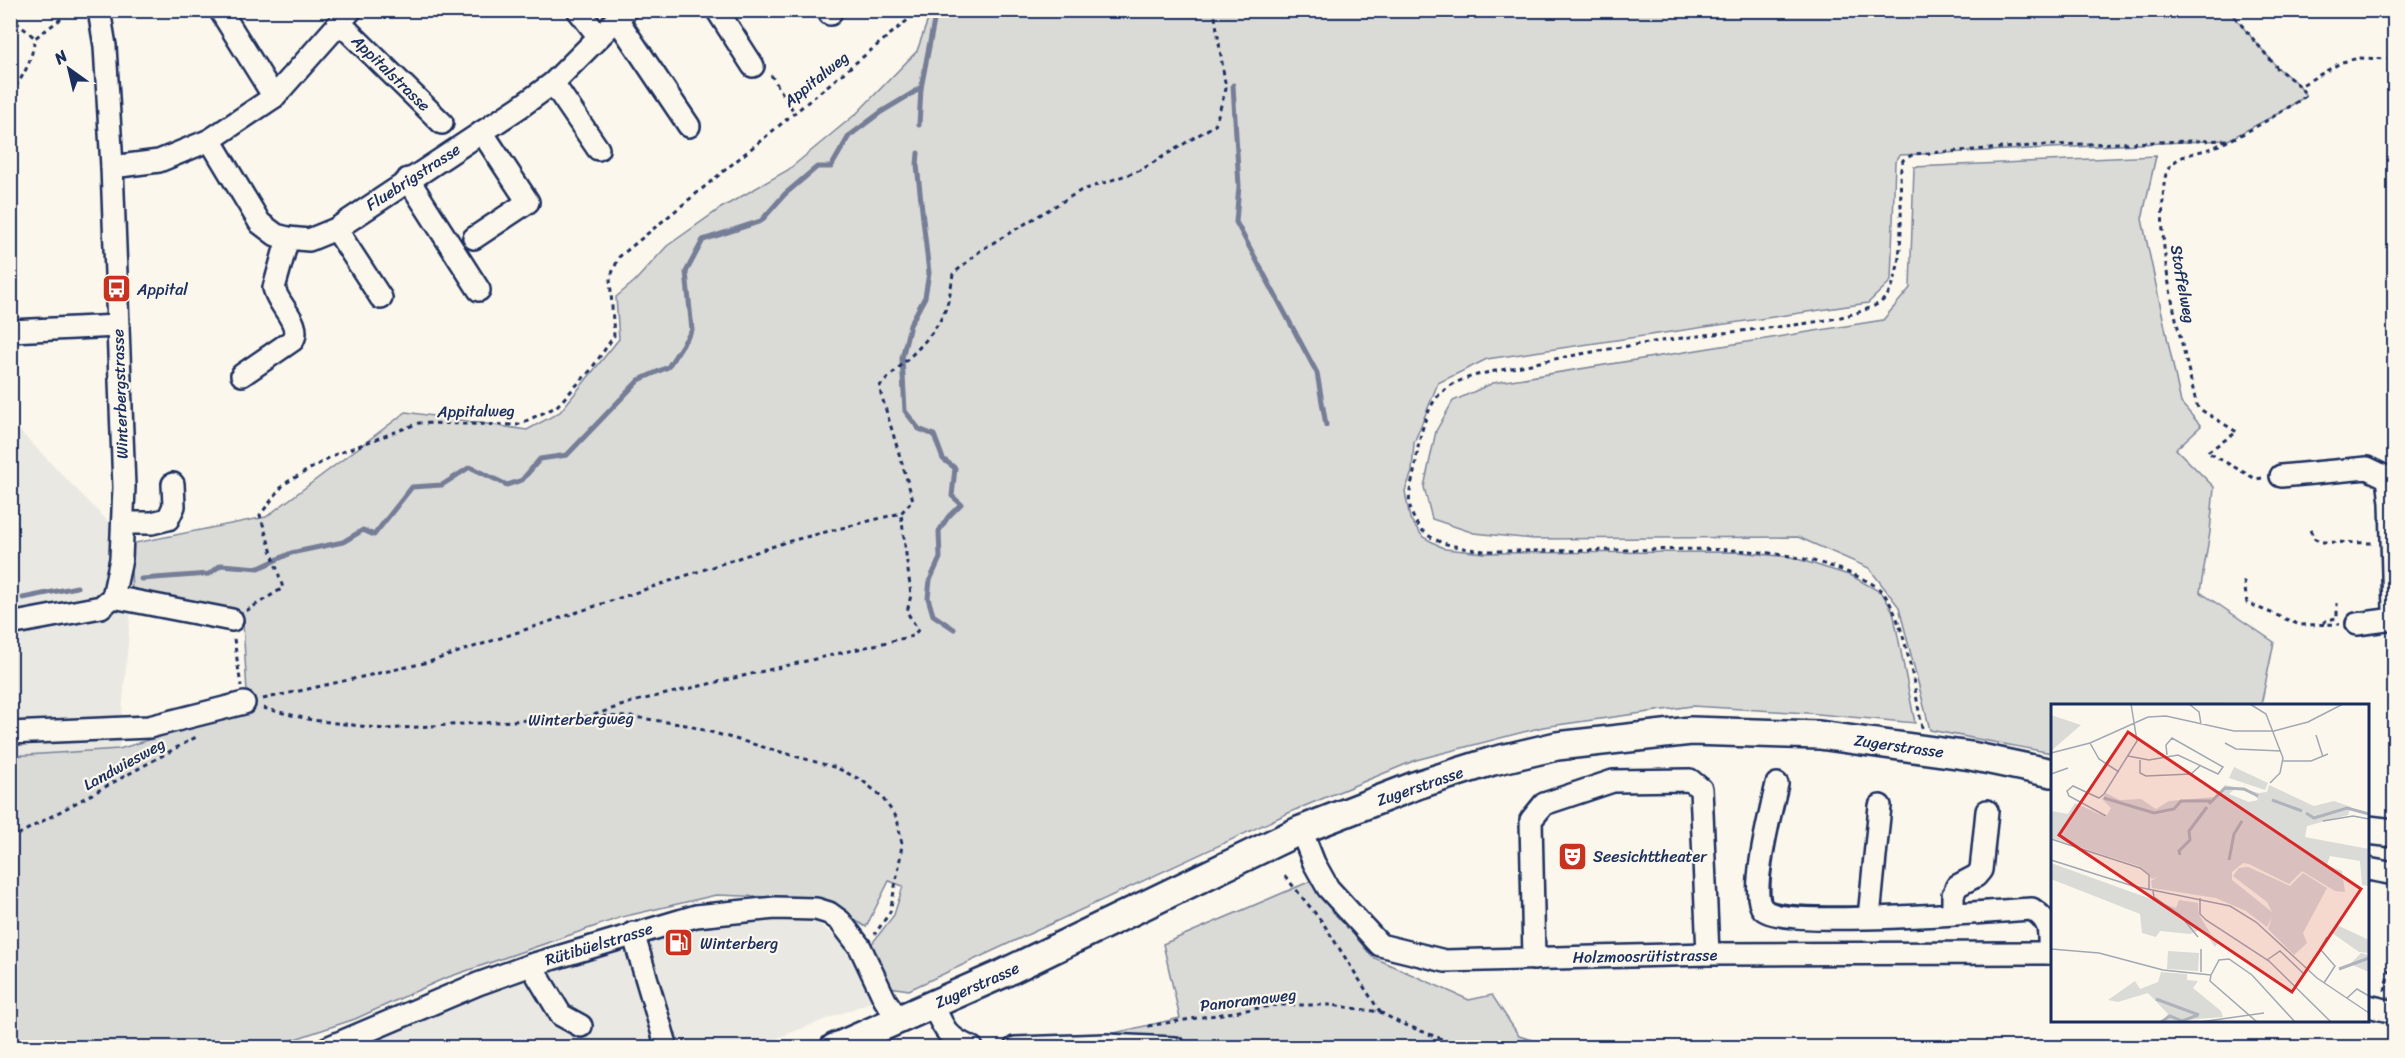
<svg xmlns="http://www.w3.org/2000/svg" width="2405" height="1058" font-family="Sriracha,sans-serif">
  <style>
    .built { fill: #eae8e2 }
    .green { fill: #dadad7; stroke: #7a849a; stroke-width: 1.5 }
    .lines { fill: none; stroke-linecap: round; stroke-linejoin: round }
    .stream { stroke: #747e96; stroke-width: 5 }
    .minor-casing { stroke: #1b2f5e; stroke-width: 26 }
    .major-casing { stroke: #1b2f5e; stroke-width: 32 }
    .path { stroke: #1b2f5e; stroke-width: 3; stroke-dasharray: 4.5 4.5; stroke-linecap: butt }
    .minor { stroke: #fbf7ec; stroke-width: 21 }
    .major { stroke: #fbf7ec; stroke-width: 27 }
    .labels { text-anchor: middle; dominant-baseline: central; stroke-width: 4.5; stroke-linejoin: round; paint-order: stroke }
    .street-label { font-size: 16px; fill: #1b2f5e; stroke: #fbf7ec }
    .poi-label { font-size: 16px; fill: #1b2f5e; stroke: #fbf7ec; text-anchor: start }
    .inset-river { fill: none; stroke: #afb3bb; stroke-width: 3 }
    .inset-road { fill: none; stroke: #a1a7b3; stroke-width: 1.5 }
    .view { fill: #d62828; fill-opacity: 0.15; stroke: #d62828; stroke-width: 3 }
    .inset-edge { fill: none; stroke: #1b2f5e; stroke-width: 3 }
  </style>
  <rect width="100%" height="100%" fill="#fbf7ec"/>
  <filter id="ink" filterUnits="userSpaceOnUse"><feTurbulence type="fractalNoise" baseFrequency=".0167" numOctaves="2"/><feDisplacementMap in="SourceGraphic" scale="12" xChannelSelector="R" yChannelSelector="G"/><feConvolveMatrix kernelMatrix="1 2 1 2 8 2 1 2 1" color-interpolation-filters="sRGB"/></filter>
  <g filter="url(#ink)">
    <g class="built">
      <polygon points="10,421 130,544 132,595 119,749 11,756"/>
      <polygon points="810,917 852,950 876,1000 754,1047 344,1048 551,969 698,922"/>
    </g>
    <g class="green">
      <polygon points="931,11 2229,11 2278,68 2300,86 2306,96 2279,113 2228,140 1900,155 1895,162 1891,281 1868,303 1487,359 1438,383 1414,443 1412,472 1405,491 1410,519 1423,537 1445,549 1484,553 1738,552 1791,557 1852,576 1882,593 1893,611 1915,723 1807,713 1692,706 1543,727 1416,760 1295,810 909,990 889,987 870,946 894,915 903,886 889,881 866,927 820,899 716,895 622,917 443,979 355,1019 277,1045 227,1044 204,1048 11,1048 11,756 119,749 248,710 243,623 132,595 130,544 266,517 406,412 527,430 560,412 619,339 616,297 635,281 667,246 721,208 788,170 857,113 917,51"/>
      <polygon points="2156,156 2142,219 2181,403 2201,426 2176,449 2214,487 2210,532 2200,592 2274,642 2261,705 2052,706 2052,753 1930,730 1899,607 1869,568 1798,537 1534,539 1474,533 1432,519 1424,487 1436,431 1453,401 1493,383 1883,320 1910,288 1914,167"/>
      <polygon points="1311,881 1372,957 1469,1000 1492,995 1519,1036 1542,1043 1550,1047 1473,1048 1464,1044 1462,1048 1049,1048 1180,1018 1163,944"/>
    </g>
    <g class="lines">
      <g class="stream">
        <polyline points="1233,85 1239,186 1236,222 1317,373 1326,425"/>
        <polyline points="919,125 921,88 935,16 942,10"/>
        <polyline points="918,153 917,165 929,273 925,297 910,325 902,358 905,411 919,429 934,435 943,459 955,468 952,496 961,504 948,517 939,531 940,558 930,580 928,598 933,615 954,629"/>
        <polyline points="141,579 209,574 221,565 259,568 291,553 343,542 363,530 374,535 412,487 442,485 470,467 507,485 522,480 540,459 567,455 639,380 668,367 692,330 686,272 703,240 761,221 785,194 817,167 831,167 849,136 881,112 921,88"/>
        <polyline points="23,598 77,587"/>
      </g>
      <defs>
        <g id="minor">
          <polyline points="220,10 274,97"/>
          <polyline points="578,10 599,37"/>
          <polyline points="717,10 753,66"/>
          <polyline points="828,10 830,14"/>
          <polyline points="617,19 689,126"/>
          <polyline points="340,23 442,123"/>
          <polyline points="553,83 598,149"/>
          <polyline points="210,140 260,223 276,235 288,238 309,240 336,229 520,107 553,83 626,10"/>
          <polyline points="112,167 159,161 210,140 274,97 351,10"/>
          <polyline points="408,179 479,290"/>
          <polyline points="336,229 381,298"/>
          <polyline points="474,238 528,202 482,132"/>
          <polyline points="10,331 118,326"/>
          <path d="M242 375 293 340C302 323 278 306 274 288L288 238"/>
          <polyline points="2281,476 2367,468 2388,478 2391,503 2394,610"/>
          <polyline points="123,523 152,523 168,519 174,506 173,484"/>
          <polyline points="113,597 232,620"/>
          <polyline points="10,624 101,607 113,597 121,559 124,487 112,167 105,46 99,10"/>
          <polyline points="2357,624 2394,619"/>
          <polyline points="10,733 149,727 244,703"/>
          <path d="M1777 784C1772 806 1749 894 1763 909 1781 929 1994 911 2032 909 2052 922 2049 931 2049 953"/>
          <polyline points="1301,830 1314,863 1328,888 1380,945 1445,961 1708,954 2052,953"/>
          <polyline points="2368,869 2394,874"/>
          <polyline points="1953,913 1953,895 1957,886 1976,876 1981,870 1987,811"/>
          <polyline points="1869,917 1880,806"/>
          <polyline points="633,933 667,1048"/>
          <polyline points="1534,959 1531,820 1544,804 1613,781 1690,780 1701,789 1708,954"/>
          <polyline points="531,965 561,1015 581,1026"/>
          <path d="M933 1005C944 1029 946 1037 972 1048"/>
          <polyline points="2368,1006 2394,1012"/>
          <polyline points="327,1048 478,984 531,965 696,916 775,908 816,909 829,913 840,921 860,947 885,1000 899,1020"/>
          <polyline points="1015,1048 1106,1045 1175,1048"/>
        </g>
        <g id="major">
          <polyline points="2368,830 2394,833"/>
          <polyline points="834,1048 1002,974 1301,830 1417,785 1493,761 1557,746 1691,731 1819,735 1971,756 2052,773"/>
        </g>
      </defs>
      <use href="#minor" class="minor-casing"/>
      <use href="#major" class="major-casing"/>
      <g class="path">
        <polyline points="2229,10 2278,69 2300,86 2342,62 2359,58 2394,59"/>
        <polyline points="500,16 510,10"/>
        <polyline points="16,22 35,38"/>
        <polyline points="771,75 794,112"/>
        <path d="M10 94C25 74 31 63 35 38L73 10"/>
        <path d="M2262 478 2256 479 2207 452 2237 432 2198 408 2195 398C2180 332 2159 267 2163 199 2164 188 2163 173 2172 164 2183 153 2200 153 2214 147 2246 134 2277 115 2306 96L2300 86"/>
        <polyline points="2310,530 2315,539 2321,542 2373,543"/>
        <polyline points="2244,581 2247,603 2300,625 2340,624"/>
        <polyline points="246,611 283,588 260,515 284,484 334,455 419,423 517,425 556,407 590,371 614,336 610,278 619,257 920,10"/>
        <polyline points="2323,623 2327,620 2337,618 2337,603"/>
        <polyline points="234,639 241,686"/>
        <path d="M263 699 429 662 786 542 901 513 913 500 879 387C900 365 929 343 943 315 949 303 951 288 953 274L981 250 1080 191 1141 170 1215 125 1226 89 1214 10"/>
        <polyline points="263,708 312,720 385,729 592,716 634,717 686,725 837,768 863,781 881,796 897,818 902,844 899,866 890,912 875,934"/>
        <polyline points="594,715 632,702 913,636 918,630 907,612 911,595 901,513"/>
        <path d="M1922 728C1915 691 1906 623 1884 594 1875 583 1861 578 1849 573 1777 543 1697 550 1620 550 1575 551 1529 551 1484 551 1456 547 1423 544 1412 514 1405 495 1414 480 1416 461 1418 442 1426 407 1440 394 1459 375 1492 372 1517 367 1584 352 1654 341 1723 333 1760 328 1854 323 1882 301 1906 282 1901 205 1900 174L1903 160 1914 154 2048 145 2228 140"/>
        <polyline points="10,839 198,736"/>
        <polyline points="1285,876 1323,923 1380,1012"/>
        <polyline points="2385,991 2390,964 2394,956"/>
        <polyline points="1148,1026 1277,1005 1331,1005 1380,1012 1398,1022 1465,1048"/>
      </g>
      <use href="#minor" class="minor"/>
      <use href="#major" class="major"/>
    </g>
  </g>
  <defs>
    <symbol id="bus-square" viewBox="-11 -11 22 22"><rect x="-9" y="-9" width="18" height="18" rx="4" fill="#c8321e" stroke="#fbf7ec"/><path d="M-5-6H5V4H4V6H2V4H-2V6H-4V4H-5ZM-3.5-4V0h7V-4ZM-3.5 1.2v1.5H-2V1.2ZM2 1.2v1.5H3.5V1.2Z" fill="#fff"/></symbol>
    <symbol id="theatre-square" viewBox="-11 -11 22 22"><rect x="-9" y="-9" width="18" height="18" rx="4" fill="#c8321e" stroke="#fbf7ec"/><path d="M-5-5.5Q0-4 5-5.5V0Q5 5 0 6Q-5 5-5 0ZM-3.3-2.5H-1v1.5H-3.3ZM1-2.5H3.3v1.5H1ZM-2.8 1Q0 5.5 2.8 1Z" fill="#fff"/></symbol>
    <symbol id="fuel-square" viewBox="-11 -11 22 22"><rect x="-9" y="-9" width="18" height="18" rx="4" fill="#c8321e" stroke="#fbf7ec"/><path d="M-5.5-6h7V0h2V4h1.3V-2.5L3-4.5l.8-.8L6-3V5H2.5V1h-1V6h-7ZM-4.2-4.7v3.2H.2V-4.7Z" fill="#fff"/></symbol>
  </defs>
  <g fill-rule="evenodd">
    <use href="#bus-square" x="100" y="272" width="33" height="33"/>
    <use href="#theatre-square" x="1556" y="840" width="33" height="33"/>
    <use href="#fuel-square" x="662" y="926" width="33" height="33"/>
  </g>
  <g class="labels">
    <g class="street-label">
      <text transform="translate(391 73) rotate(44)">Appitalstrasse</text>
      <text transform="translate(816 79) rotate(-39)">Appitalweg</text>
      <text transform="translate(413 177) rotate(-33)">Fluebrigstrasse</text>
      <text transform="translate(2183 284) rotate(80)">Stoffelweg</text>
      <text transform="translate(120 394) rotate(-92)">Winterbergstrasse</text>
      <text transform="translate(476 411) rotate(-1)">Appitalweg</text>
      <text transform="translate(581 719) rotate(-1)">Winterbergweg</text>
      <text transform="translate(1899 746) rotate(8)">Zugerstrasse</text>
      <text transform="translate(124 764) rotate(-29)">Landwiesweg</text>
      <text transform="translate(1420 786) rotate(-19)">Zugerstrasse</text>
      <text transform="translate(599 944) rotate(-17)">Rütibüelstrasse</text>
      <text transform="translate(1645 956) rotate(-1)">Holzmoosrütistrasse</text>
      <text transform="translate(977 985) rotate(-24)">Zugerstrasse</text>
      <text transform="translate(1248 1000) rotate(-7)">Panoramaweg</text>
    </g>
    <g class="poi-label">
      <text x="137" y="289">Appital</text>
      <text x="1593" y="856">Seesichttheater</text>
      <text x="700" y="943">Winterberg</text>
    </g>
  </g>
  <g transform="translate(2051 704)">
    <rect width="318" height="318" fill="#fbf7ec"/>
    <path d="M0 11 30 21 0 47ZM183 63 217 79 214 86 178 74ZM174 81 208 89 216 88 218 81 263 102 283 97 300 103 297 111 256 122 254 133 318 145V182L311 181 309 157 279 152 276 161 291 167 294 188 284 187 251 167 238 180 198 160 192 159 181 168V176L221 208 216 198 182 172 188 164 197 163 239 182 252 169 276 184 252 229 256 239 243 251 217 225 221 213 216 223 195 207 165 194 101 184 100 177 107 173 101 175 88 162 0 134V107L17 110 24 99 55 113 60 104 51 95 55 89 69 96 90 95 105 105 118 97 163 93ZM184 85 203 89 207 96 198 98 178 90ZM0 159 125 204 128 196 147 199 148 211 166 240 164 243 151 225 139 230 109 227 105 233 91 229 89 210 0 175ZM286 221 318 236V249L308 248 281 229ZM117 247 148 249 147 267 116 265ZM310 249 318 251V268L299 260ZM110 268 136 270V276L147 277 142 284 170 307 172 313 110 318 117 310 97 289 67 298 57 296 84 277 89 285 107 278Z" fill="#dadad7" fill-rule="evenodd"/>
    <path class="inset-river" d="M53 94 103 109 123 105 130 97H161M221 96 251 107M158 100 174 84 193 85 207 92M255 109 263 114 296 104 318 110M129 151 128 147 139 136 138 127 156 103M178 156 183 130 191 117M288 265 318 254M105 295 148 311M110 318 119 312 131 317 147 311"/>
    <path class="inset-road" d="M138 0 148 8 150 20M199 0 215 10 232 54 229 69 219 79M265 31 272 53M39 39 48 55 68 68M174 39 185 45 230 47M0 49 39 39 97 13 115 12 183 27H223L257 18 292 0M77 52 98 56 127 51 167 70 172 63 121 34 115 41 116 51M89 56V69L95 72 140 70 150 61M232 57H260L277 50M0 70 17 64M55 112 18 92 16 87 22 82 48 94 53 90 86 37 80 0M272 117 302 112 318 115M0 135 89 164 98 171V186M0 156 82 182 179 202 205 218 266 274 318 309M102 187 103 193 129 211 147 233M149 194V210L155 216 218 257 280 318M0 245 48 249 112 266 160 271M216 256 229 247 253 270M150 268V245M160 271 168 256 178 255 201 271 244 318M160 271 159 277 206 318M273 279 284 262 269 245 276 233M296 294 306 285 318 292M149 318 213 309"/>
    <path class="view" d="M77 28 310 185 241 288 8 131Z"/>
    <rect width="318" height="318" class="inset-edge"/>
  </g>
  <rect width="2405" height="1058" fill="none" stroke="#fbf7ec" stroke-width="36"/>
  <rect x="18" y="18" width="2369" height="1022" fill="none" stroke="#1b2f5e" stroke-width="2" filter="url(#ink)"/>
  <g transform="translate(69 69) rotate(326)" stroke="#fbf7ec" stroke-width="4.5" paint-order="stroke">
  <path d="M0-4.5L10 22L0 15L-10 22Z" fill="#1b2f5e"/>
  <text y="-9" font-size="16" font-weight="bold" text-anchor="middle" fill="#1b2f5e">N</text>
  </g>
</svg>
